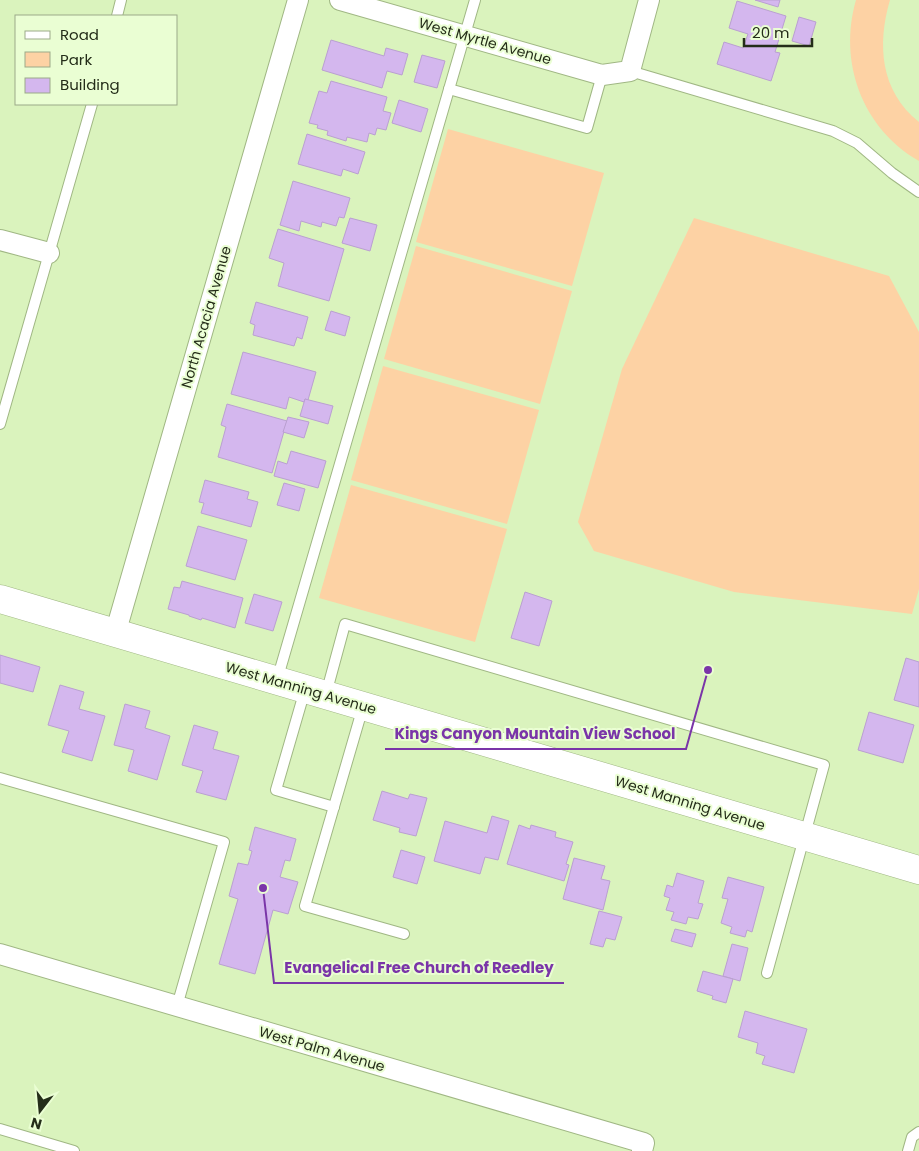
<svg xmlns="http://www.w3.org/2000/svg" width="919" height="1151" font-family="Poppins,sans-serif">
  <style>
    .green { fill: #fdd2a4 }
    .building { fill: #d4b7ee; stroke: #baa0d1 }
    .lines { fill: none; stroke-linecap: round; stroke-linejoin: round }
    .lane-casing { stroke: #a0b784; stroke-width: 12 }
    .street-casing { stroke: #a0b784; stroke-width: 22 }
    .secondary-casing { stroke: #a0b784; stroke-width: 29 }
    .lane { stroke: #fff; stroke-width: 10 }
    .street { stroke: #fff; stroke-width: 20 }
    .secondary { stroke: #fff; stroke-width: 28 }
    .labels { text-anchor: middle; dominant-baseline: central; stroke-width: 4; stroke-linejoin: round; paint-order: stroke }
    .street-label { font-size: 14px; fill: #242d19; stroke: #eafed3 }
    .leader { fill: none; stroke: #7a35a8; stroke-width: 2 }
    .callout-dot { fill: #7a35a8; stroke: #eafed3; stroke-width: 2 }
    .callout-label { font-size: 15px; text-anchor: middle; font-weight: bold; fill: #7a35a8; stroke: #eafed3; stroke-width: 4; stroke-linejoin: round; paint-order: stroke }
  </style>
  <rect width="100%" height="100%" fill="#daf3bd"/>
  <g class="green">
    <path d="M856 0H890C877 44 880 91 919 122V161C862 128 838 62 856 0Z"/>
    <polygon points="448,129 604,173 572,286 416,242"/>
    <polygon points="694,218 889,276 919,332 919,589 912,614 734,592 594,551 578,522 622,369"/>
    <polygon points="416,246 572,291 540,404 384,359"/>
    <polygon points="383,366 539,410 507,524 351,480"/>
    <polygon points="351,485 507,529 475,642 319,598"/>
  </g>
  <g class="building">
    <polygon points="755,0 780,0 778,7"/>
    <polygon points="737,1 786,16 775,52 780,53 771,81 717,64 724,42 743,48 748,34 729,28"/>
    <polygon points="799,17 816,22 809,46 792,41"/>
    <polygon points="331,40 384,56 386,48 408,54 402,75 387,71 382,88 322,70"/>
    <polygon points="422,55 445,61 437,88 414,82"/>
    <polygon points="331,81 387,97 383,111 391,113 386,130 377,128 375,135 369,133 367,142 347,137 346,141 327,135 328,131 317,128 318,125 309,123 319,91 327,93"/>
    <polygon points="399,100 428,109 421,132 392,123"/>
    <polygon points="307,134 365,152 358,174 343,169 341,176 298,164"/>
    <polygon points="293,181 350,198 344,218 339,217 336,226 322,222 321,227 301,221 299,231 280,225"/>
    <polygon points="350,218 377,225 370,251 342,243"/>
    <polygon points="278,229 344,249 329,301 278,286 284,263 269,258"/>
    <polygon points="256,302 308,317 302,339 297,337 294,346 253,335 255,325 250,323"/>
    <polygon points="331,311 350,317 345,336 325,330"/>
    <polygon points="243,352 316,372 308,400 305,399 304,402 289,397 286,409 231,394"/>
    <polygon points="305,399 333,406 328,424 300,416"/>
    <polygon points="227,404 287,421 272,473 218,457 226,427 221,425"/>
    <polygon points="288,417 309,422 304,438 283,432"/>
    <polygon points="291,451 326,461 318,488 274,476 278,461 287,464"/>
    <polygon points="205,480 249,492 247,499 258,502 251,527 201,513 204,503 199,502"/>
    <polygon points="284,483 305,489 299,511 277,505"/>
    <polygon points="198,526 247,540 235,580 186,566"/>
    <polygon points="182,581 243,598 235,628 202,618 201,620 189,616 189,615 168,609 174,587 180,588"/>
    <polygon points="525,592 552,601 539,646 511,638"/>
    <polygon points="254,594 282,602 273,631 245,623"/>
    <polygon points="0,655 40,667 33,692 0,683"/>
    <polygon points="906,658 919,662 919,707 894,700"/>
    <polygon points="60,685 84,692 79,709 105,716 92,761 62,752 69,731 48,725"/>
    <polygon points="125,704 150,711 145,728 170,736 157,780 128,771 134,750 114,745"/>
    <polygon points="869,712 914,725 903,763 858,750"/>
    <polygon points="194,725 218,732 213,749 239,756 226,800 196,792 203,771 182,765"/>
    <polygon points="382,791 408,799 410,794 427,798 416,836 399,832 400,828 373,820"/>
    <polygon points="492,816 509,821 498,860 485,857 480,874 434,861 445,821 487,833"/>
    <polygon points="519,825 530,829 531,825 556,832 555,837 573,842 566,864 569,865 564,881 507,864"/>
    <polygon points="255,827 296,839 290,861 285,860 280,877 298,882 288,914 273,910 255,974 219,964 238,899 229,896 238,863 248,865 252,851 249,850"/>
    <polygon points="401,850 425,857 417,884 393,877"/>
    <polygon points="574,858 605,866 601,879 610,881 603,910 563,899"/>
    <polygon points="677,873 704,881 698,903 703,904 698,919 688,917 686,924 671,920 674,912 666,910 670,898 664,896 667,885 673,887"/>
    <polygon points="728,877 764,887 752,932 747,930 745,937 730,933 732,927 721,923 728,899 722,898"/>
    <polygon points="599,911 622,917 615,940 606,938 603,947 590,944"/>
    <polygon points="675,929 696,934 692,947 671,941"/>
    <polygon points="732,944 748,948 740,981 723,976"/>
    <polygon points="703,971 733,979 726,1003 712,999 713,996 697,991"/>
    <polygon points="745,1011 807,1029 794,1073 762,1064 765,1056 756,1053 758,1043 738,1037"/>
  </g>
  <g class="lines">
    <defs>
      <g id="lane">
        <polyline points="117,16 121,0"/>
        <polyline points="630,71 833,131 857,143 892,173 919,192"/>
        <polyline points="449,89 587,128 602,75"/>
        <polyline points="0,424 92,104"/>
        <polyline points="277,680 475,0"/>
        <polyline points="305,690 276,790 334,807"/>
        <polyline points="326,694 345,624 824,765 767,973"/>
        <polyline points="363,707 305,906 404,934"/>
        <polyline points="0,778 224,842 177,1006"/>
        <polyline points="0,1129 74,1151"/>
        <polyline points="908,1151 912,1137 919,1132"/>
      </g>
      <g id="street">
        <polyline points="340,0 602,75 630,71 649,0"/>
        <polyline points="0,240 49,253"/>
        <polyline points="115,634 298,0"/>
        <polyline points="0,954 644,1143 642,1151"/>
      </g>
      <polyline id="secondary" points="0,599 919,870"/>
    </defs>
    <use href="#lane" class="lane-casing"/>
    <use href="#street" class="street-casing"/>
    <use href="#secondary" class="secondary-casing"/>
    <use href="#lane" class="lane"/>
    <use href="#street" class="street"/>
    <use href="#secondary" class="secondary"/>
  </g>
  <g class="labels">
    <g class="street-label">
      <text transform="translate(485 41) rotate(16)">West Myrtle Avenue</text>
      <text transform="translate(206 317) rotate(-74)">North Acacia Avenue</text>
      <text transform="translate(301 688) rotate(16)">West Manning Avenue</text>
      <text transform="translate(690 803) rotate(17)">West Manning Avenue</text>
      <text transform="translate(322 1049) rotate(16)">West Palm Avenue</text>
    </g>
  </g>
  <path class="leader" d="M708 670L686 749H385M263 888L274 983H564"/>
  <g class="callout-dot">
    <circle cx="708" cy="670" r="5"/>
    <circle cx="263" cy="888" r="5"/>
  </g>
  <g class="callout-label">
    <text x="535" y="739">Kings Canyon Mountain View School</text>
    <text x="419" y="973">Evangelical Free Church of Reedley</text>
  </g>
  <rect x="15" y="15" width="162" height="90" fill="#eafed3" stroke="#9baa89"/>
  <rect x="25" y="31" width="25" height="8" fill="#ffffff" stroke="#9baa89"/>
  <text x="60" y="40" font-size="15" fill="#242d19">Road</text>
  <rect x="25" y="52" width="25" height="15" fill="#fdd2a4" stroke="#9baa89"/>
  <text x="60" y="65" font-size="15" fill="#242d19">Park</text>
  <rect x="25" y="78" width="25" height="15" fill="#d4b7ee" stroke="#9baa89"/>
  <text x="60" y="90" font-size="15" fill="#242d19">Building</text>
  <g transform="translate(40 1111) rotate(196)" stroke="#eafed3" stroke-width="4" paint-order="stroke">
  <path d="M0-4L9 19L0 12L-9 19Z" fill="#242d19"/>
  <text y="-8" font-size="14" font-weight="bold" text-anchor="middle" fill="#242d19">N</text>
  </g>
  <path d="M744 38v8h68v-8" fill="none" stroke="#242d19" stroke-width="2.5"/>
  <text x="752" y="38" font-size="15" fill="#242d19" stroke="#eafed3" stroke-width="4" paint-order="stroke">20 m</text>
</svg>
